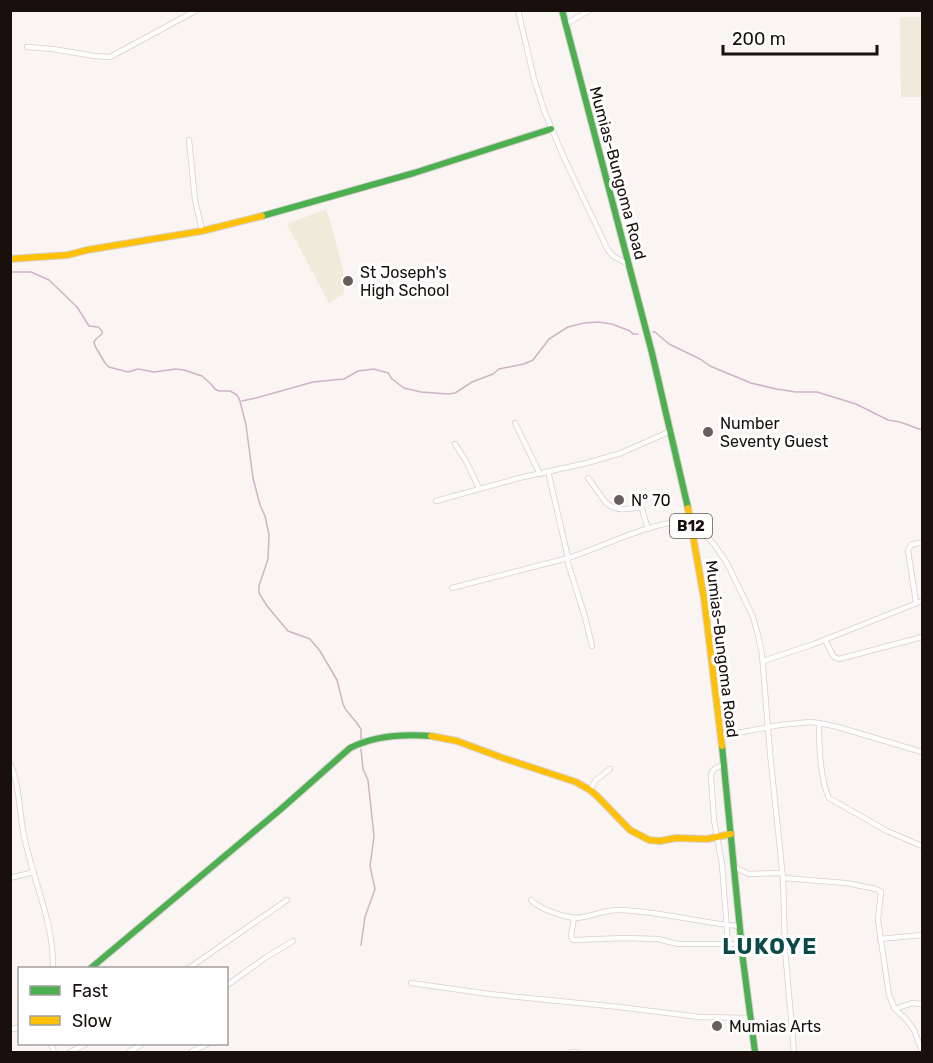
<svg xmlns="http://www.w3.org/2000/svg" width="933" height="1063" font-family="Rubik,sans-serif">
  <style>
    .green { fill: #f0eadb }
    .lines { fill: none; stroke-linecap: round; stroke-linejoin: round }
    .stream { stroke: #cdb4c7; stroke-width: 1.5 }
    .street-casing { stroke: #d8d0ce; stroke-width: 6 }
    .fast-casing { stroke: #d8d0ce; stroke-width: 8 }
    .slow-casing { stroke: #d8d0ce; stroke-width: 8 }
    .street { stroke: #fefdfd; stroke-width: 4.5 }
    .fast { stroke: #4caf50; stroke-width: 6 }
    .slow { stroke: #ffc107; stroke-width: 6 }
    .poi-dot { fill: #685f5d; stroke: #fff; stroke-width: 2 }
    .labels { text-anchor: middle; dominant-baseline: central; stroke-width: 6; stroke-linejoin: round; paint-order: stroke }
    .shield { fill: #fff; stroke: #5e5756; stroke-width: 1.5 }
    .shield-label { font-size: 15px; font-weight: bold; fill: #190f0d }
    .street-label { font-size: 16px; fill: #190f0d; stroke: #fff }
    .poi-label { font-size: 16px; fill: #190f0d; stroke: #fff; text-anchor: start }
    .district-label { font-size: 22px; font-weight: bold; letter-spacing: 1.5px; fill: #0a4a49; stroke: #fff }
  </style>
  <rect width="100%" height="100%" fill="#faf4f2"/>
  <g class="green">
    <polygon points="900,17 922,17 922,97 901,97"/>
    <path d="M326 209C331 223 335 237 338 251 342 266 347 278 343 294L329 303 287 224Z"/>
  </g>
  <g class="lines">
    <g class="stream">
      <polyline points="10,272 31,272 49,280 77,307 89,326 98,327 102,331 102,334 96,339 94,342 95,346 105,363 109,367 128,372 138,369 154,372 176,369 184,370 202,376 211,384 215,389 219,391 230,391 237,395 240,401 246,425 253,478 260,505 265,516 269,535 268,559 259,586 259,593 267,606 288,631 310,639 320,651 337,680 343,704 346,710 356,722 361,729 361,740"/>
      <polyline points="653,332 655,332 669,344 700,359 710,366 751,383 776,389 796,392 817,392 856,404 888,420 900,422 922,430"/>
      <polyline points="242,401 256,398 313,382 344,379 358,371 374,369 388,373 392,379 404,388 421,392 448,394 455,393 472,382 493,374 499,369 524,364 533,360 549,339 568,327 584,323 598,322 612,324 630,331 633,334 638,334"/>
      <polyline points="361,749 363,769 368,780 374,836 370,866 375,889 365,917 361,945"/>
    </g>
    <defs>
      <g id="street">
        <polyline points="518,10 534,79 545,113 565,160 608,250 613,256 628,264"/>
        <polyline points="566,24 590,10"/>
        <polyline points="27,47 53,49 94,56 110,57 197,10"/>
        <polyline points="189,140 195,200 202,231"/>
        <polyline points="515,423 540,474"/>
        <polyline points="455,444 466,461 479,488"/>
        <path d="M548 471 568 558C608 545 647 523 690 520"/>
        <path d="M588 478 606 503C610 506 615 509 621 509 628 510 635 506 642 509L648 529"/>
        <polyline points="436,501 519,478 587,463 621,453 671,431"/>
        <polyline points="693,535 700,534 707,537 713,543 727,563 753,617 758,635 762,654 770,753 783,878 785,949 794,1052"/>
        <polyline points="452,588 568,558 568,563 585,617 592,646"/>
        <polyline points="916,603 908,550 911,545 922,542"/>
        <polyline points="825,640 834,657 839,659 922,637"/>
        <polyline points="763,661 814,644 922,601"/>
        <path d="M819 723C819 743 820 780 829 798L887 831 922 846"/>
        <polyline points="721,736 780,725 810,722 819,723 838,727 922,752"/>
        <path d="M10 763C20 786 19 812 24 836 33 880 54 923 53 968"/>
        <path d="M724 765C717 767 712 768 711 776L714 820 722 864 728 944"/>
        <polyline points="590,790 596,780 610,769"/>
        <polyline points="734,867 749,874 782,873"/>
        <polyline points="10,878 34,872"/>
        <polyline points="783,878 846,883 876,889 881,892 878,920 889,995 895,1009 906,1019 914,1030 922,1051"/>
        <path d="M531 900C538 908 558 915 569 917 585 921 602 909 619 910 660 911 699 923 739 926"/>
        <polyline points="574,918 571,936 572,939 574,940 624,938 658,939 678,944 741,944"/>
        <polyline points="880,939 922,935"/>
        <polyline points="189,968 287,900"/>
        <polyline points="411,983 489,994 619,1007 699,1017 749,1018"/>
        <polyline points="226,986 265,958 293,941"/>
        <polyline points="895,1009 912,1003 922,1004"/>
        <polyline points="10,1029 20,1028"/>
        <polyline points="51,1044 54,1052"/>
        <polyline points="70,1052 86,1044"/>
        <polyline points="129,1052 142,1044"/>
        <polyline points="191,1052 207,1044"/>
        <polyline points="571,1052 576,1052"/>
      </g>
      <g id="fast">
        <polyline points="562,10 652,353 688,508"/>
        <polyline points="262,216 414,173 551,129"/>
        <polyline points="722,746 743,960 755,1052"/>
        <path d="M91 968 281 809 350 748C374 736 405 734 431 736"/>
      </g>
      <g id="slow">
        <polyline points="10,259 68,255 87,250 202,231 262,216"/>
        <polyline points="688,508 704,598 722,746"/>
        <polyline points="431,736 457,741 503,758 576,782 590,790 598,797 630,830 649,840 660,841 676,838 707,839 731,834"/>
      </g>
    </defs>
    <use href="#street" class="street-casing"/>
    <use href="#fast" class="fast-casing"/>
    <use href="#slow" class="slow-casing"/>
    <use href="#street" class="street"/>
    <use href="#fast" class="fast"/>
    <use href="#slow" class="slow"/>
  </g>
  <g class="poi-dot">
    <circle cx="348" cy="281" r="6"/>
    <circle cx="708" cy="432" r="6"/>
    <circle cx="619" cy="500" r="6"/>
    <circle cx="717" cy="1026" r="6"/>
  </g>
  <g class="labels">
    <rect class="shield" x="670" y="514" width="42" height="24" rx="4.5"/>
    <g class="shield-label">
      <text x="691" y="526">B12</text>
    </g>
    <g class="street-label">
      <text transform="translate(618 173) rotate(75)">Mumias-Bungoma Road</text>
      <text transform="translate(722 649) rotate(83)">Mumias-Bungoma Road</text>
    </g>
    <g class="poi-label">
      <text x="360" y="272">St Joseph's<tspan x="360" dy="18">High School</tspan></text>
      <text x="720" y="423">Number<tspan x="720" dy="18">Seventy Guest</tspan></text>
      <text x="631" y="500">N° 70</text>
      <text x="729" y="1026">Mumias Arts</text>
    </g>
    <g class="district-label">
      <text x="770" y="946">LUKOYE</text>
    </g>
  </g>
  <rect width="933" height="1063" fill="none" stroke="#190f0d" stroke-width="24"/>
  <rect x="18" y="967" width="210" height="78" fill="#ffffff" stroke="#a39f9e" stroke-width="1.5"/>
  <rect x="30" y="986" width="30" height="9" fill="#4caf50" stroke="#a39f9e" stroke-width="1.5"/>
  <text x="72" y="997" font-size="18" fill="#190f0d">Fast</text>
  <rect x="30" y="1016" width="30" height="9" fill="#ffc107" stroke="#a39f9e" stroke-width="1.5"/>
  <text x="72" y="1027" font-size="18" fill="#190f0d">Slow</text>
  <path d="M723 45v9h154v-9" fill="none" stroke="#190f0d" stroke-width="3"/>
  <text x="732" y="45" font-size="18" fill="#190f0d" stroke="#ffffff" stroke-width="4.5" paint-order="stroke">200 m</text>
</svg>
